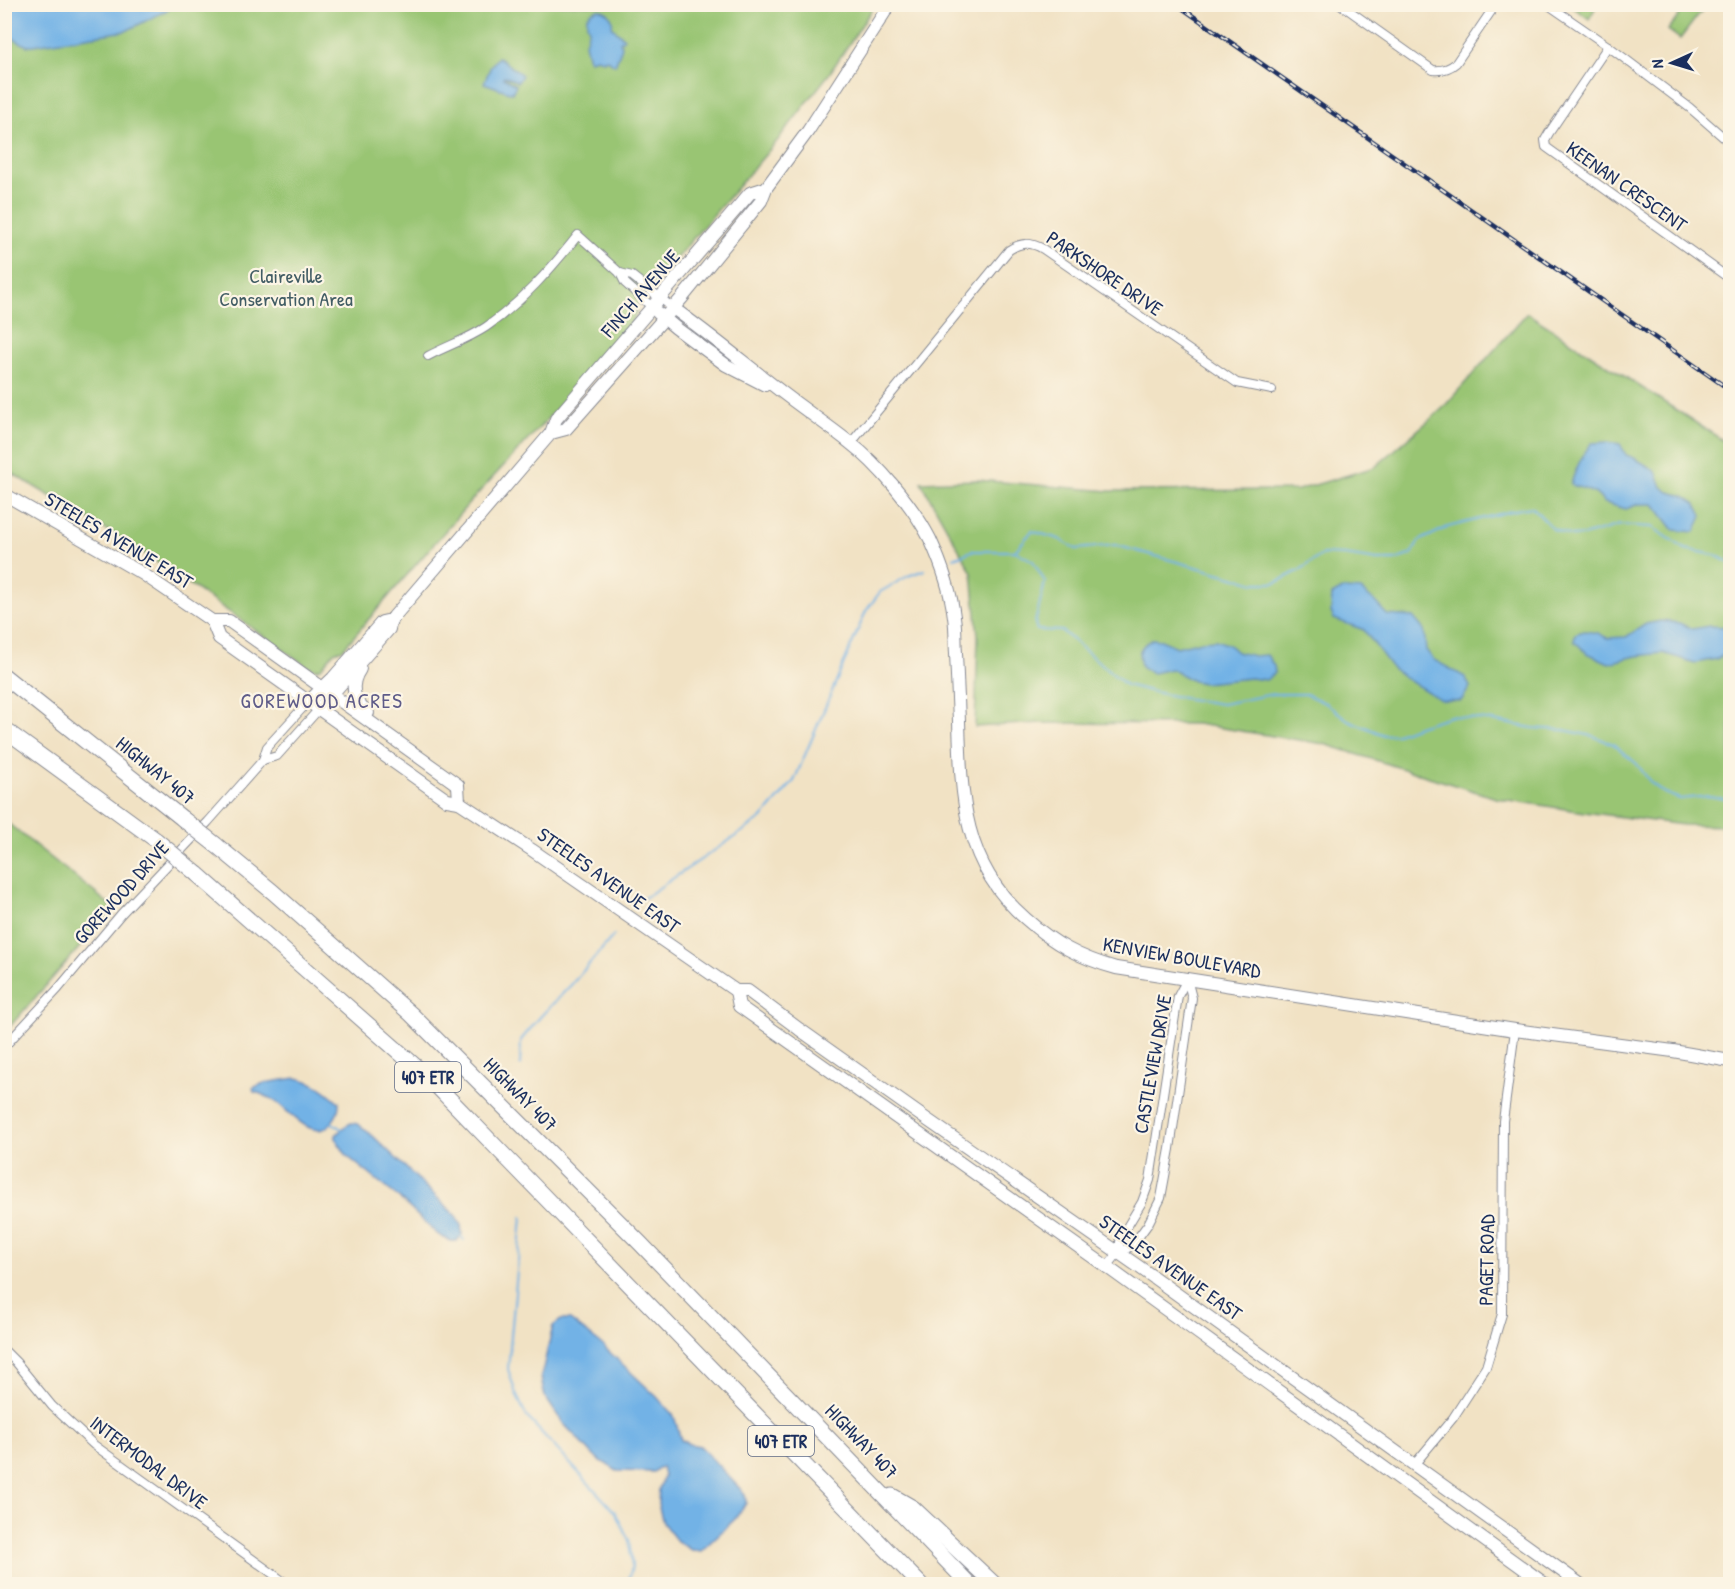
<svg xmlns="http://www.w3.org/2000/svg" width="1735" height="1589" font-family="'Patrick Hand',sans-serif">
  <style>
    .green { fill: #99c573; stroke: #5a7a68; stroke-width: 1.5 }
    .water { fill: #72b2e6; stroke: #4670a2; stroke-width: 1.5 }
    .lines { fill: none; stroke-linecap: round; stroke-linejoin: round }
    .stream { stroke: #72b2e6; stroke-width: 2 }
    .street-casing { stroke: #868891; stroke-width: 10 }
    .secondary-casing { stroke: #868891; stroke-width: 14 }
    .highway-casing { stroke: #868891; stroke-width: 17 }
    .street { stroke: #fff; stroke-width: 8 }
    .secondary { stroke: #fff; stroke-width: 12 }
    .highway { stroke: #fff; stroke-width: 15 }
    .rail-casing { stroke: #1b2f5e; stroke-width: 4.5 }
    .rail { stroke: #fcf5e5; stroke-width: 2; stroke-dasharray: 7; stroke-linecap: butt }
    .highway-bridge-casing { stroke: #868891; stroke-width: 17; stroke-linecap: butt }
    .highway-bridge { stroke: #fff; stroke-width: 15 }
    .labels { text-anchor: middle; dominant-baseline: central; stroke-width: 4.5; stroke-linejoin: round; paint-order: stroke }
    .shield { fill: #fcf5e5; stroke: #5e6a86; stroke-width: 1.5 }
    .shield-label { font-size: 18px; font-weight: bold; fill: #1b2f5e }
    .street-label { font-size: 20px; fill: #1b2f5e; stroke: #fcf5e5 }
    .park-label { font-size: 20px; fill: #415c64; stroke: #fcf5e5 }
    .neighbourhood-label { font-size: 21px; letter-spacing: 1.5px; fill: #5f5c89; stroke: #fcf5e5 }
  </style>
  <rect width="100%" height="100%" fill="#fcf5e5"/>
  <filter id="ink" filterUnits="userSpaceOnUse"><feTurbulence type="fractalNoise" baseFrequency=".0167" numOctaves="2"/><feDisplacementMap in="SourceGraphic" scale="12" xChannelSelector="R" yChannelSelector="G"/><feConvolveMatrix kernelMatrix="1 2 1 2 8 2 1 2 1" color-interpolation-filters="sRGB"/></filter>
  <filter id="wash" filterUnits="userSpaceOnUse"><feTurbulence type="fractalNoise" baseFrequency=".008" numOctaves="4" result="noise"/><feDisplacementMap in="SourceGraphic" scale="24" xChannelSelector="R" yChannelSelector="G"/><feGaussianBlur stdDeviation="1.35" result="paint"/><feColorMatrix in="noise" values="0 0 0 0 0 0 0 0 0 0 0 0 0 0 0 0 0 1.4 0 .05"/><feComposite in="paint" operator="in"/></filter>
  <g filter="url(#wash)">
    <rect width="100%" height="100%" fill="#f1e2c4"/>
    <g class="green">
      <polygon points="4,5 875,5 829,74 778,140 636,305 636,314 632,322 554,412 471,501 343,649 334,652 321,668 316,669 307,666 138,549 5,469"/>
      <polygon points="1570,5 1597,5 1589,19"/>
      <polygon points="1687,5 1706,5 1680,39 1668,30"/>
      <polygon points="1527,313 1730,445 1730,826 1683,825 1584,812 1496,798 1324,744 1196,724 1041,723 975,727 978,636 972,573 921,482 977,480 1110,491 1298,490 1375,467 1442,409"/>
      <polygon points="5,821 114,908 5,1032"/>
    </g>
    <g class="water">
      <polygon points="5,4 177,4 177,5 126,31 27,46 5,34"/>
      <path d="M598 9C608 11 614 16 612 27L624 38 620 42 622 47 615 65 606 59 604 61 597 58 589 60 585 43 589 29 587 24V17L592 12Z"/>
      <polygon points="498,57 522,75 518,82 504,76 503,78 516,85 512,93 484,83 491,66"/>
      <path d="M1607 442 1620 444 1626 455 1636 459 1656 471 1662 487 1669 492 1684 496 1696 504 1702 516 1695 532 1674 530 1654 504H1639L1626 509 1605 503 1596 494 1582 488 1571 485C1574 472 1583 453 1592 443Z"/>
      <polygon points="1343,589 1361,590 1376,603 1387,615 1413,617 1424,630 1426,650 1434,660 1465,677 1470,687 1461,701 1441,700 1408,680 1392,668 1364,630 1334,619 1331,612 1332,595"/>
      <path d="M1661 621 1679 623 1693 629 1709 626 1726 627C1730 636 1732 643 1729 653L1716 659 1695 663 1663 653 1636 656 1609 663 1587 653 1574 641 1575 634 1584 631 1598 633 1607 638 1626 637 1646 624Z"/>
      <path d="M1152 639 1161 640 1177 647 1202 641 1216 640 1229 645 1237 652 1254 656 1267 655 1274 666 1275 673 1266 680 1250 678 1204 683 1193 681 1171 669 1153 673 1142 668C1137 653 1138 648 1152 639Z"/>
      <path d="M296 1078C314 1081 325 1090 339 1102 339 1111 337 1116 331 1123 315 1144 289 1111 276 1102 269 1097 263 1094 254 1092L253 1088 264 1083Z"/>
      <polygon points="351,1123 358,1124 374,1137 455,1215 461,1225 462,1234 457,1241 450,1241 437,1234 398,1197 347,1156 336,1139 336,1135 344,1127"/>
      <polygon points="561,1320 570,1320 601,1344 657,1397 674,1416 681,1440 689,1444 700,1446 745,1494 746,1503 735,1519 701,1551 691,1550 677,1541 663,1523 658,1504 659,1489 664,1476 662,1467 653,1472 617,1471 595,1457 563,1423 545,1397 541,1377 553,1326"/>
    </g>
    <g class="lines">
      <g class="stream">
        <polyline points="1015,551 1032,531 1059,539 1076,549 1115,545 1255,583 1275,583 1300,570 1323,554 1345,555 1377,560 1395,560 1412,554 1419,541 1448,527 1515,510 1532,507 1553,529 1572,536 1586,535 1620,525 1652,527 1685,549 1715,555 1730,563"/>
        <polyline points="954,558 972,551 1015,551 1033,561 1045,582 1035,623 1037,630 1062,631 1126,685 1154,692 1183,698 1222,704 1273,694 1306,694 1327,704 1348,720 1384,735 1397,734 1421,725 1451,716 1486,720 1533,728 1564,730 1593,736 1613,744 1637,764 1651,783 1664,793 1680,799 1709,796 1730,800"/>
        <polyline points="641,900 761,819 794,781 866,611 880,592 908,576 924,570"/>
        <polyline points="520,1065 521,1040 541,1016 571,985 614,935"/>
        <polyline points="331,1122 343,1130"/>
        <polyline points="522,1217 508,1369 516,1394 527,1417 615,1512 629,1540 632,1567 627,1584"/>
        <polyline points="459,1235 464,1240"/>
      </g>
    </g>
  </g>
  <g filter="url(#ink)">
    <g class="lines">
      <defs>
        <g id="street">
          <path d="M1340 4 1433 70C1442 71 1449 69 1456 63L1496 4"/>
          <polyline points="1547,4 1608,46 1690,108 1730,143"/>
          <polyline points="1608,46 1549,133 1545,140 1546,147 1730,279"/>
          <polyline points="620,273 632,276 673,308"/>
          <path d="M428 356C447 346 468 339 486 327 522 302 551 269 578 235L620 273 625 283 653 308"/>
          <path d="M851 443 1009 250C1021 242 1031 242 1043 249L1237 383 1272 390"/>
          <polyline points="263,760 277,756 319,709"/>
          <polyline points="4,1047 58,989 121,914 208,822 263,760 267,747 308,702"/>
          <polyline points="1118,1253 1132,1246 1148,1224 1161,1198 1170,1149 1192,998 1187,979"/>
          <polyline points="1107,1267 1118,1253 1121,1237 1142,1202 1150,1180 1178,996 1187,979"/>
          <polyline points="5,1351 16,1362 52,1406 94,1445 287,1584"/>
          <polyline points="1413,1466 1453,1418 1486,1367 1502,1314 1503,1121 1515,1030"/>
        </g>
        <g id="secondary">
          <path d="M673 308C712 336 749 367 787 396 808 412 829 426 849 442 879 465 913 506 930 539 941 563 951 591 954 617 956 629 955 641 956 653 957 676 958 698 959 721 961 797 963 865 1026 919 1054 944 1080 958 1116 968L1515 1030 1673 1051 1730 1061"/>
          <polyline points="658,313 676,328 726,365 765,385"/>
          <polyline points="551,433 566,429 682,298 761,201 766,188 808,131 890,4"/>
          <polyline points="4,494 143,574 212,621 229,621 458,785 459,802"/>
          <polyline points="212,621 219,638 447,800 459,802 532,850 736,991 748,991 799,1029 919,1114 1142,1269 1580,1584"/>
          <path d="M360 669C349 685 353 702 368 713"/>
          <polyline points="308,702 333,678 382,622 391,620"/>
          <polyline points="319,709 389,629 391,620 551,433 556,419 750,193 766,188"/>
          <polyline points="736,991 739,1006 1107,1267 1545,1584"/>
        </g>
        <g id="highway">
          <polyline points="4,676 183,819"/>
          <polyline points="4,729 156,840"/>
          <polyline points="216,845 273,892 411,1014 640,1243 969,1584"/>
          <polyline points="197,874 432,1081 920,1584"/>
          <polyline points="892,1496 913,1508 994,1584"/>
        </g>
      </defs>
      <use href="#street" class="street-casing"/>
      <use href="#secondary" class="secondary-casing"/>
      <use href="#highway" class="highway-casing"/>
      <use href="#street" class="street"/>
      <use href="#secondary" class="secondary"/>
      <use href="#highway" class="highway"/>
      <defs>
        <polyline id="rail" points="1176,4 1730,390"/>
      </defs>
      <use href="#rail" class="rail-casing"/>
      <use href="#rail" class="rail"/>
      <defs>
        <g id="highway-bridge">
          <polyline points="183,819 216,845"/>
          <polyline points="156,840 197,874"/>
        </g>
      </defs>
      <use href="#highway-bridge" class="highway-bridge-casing"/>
      <use href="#highway-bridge" class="highway-bridge"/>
    </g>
  </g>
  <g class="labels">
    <g class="shield">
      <rect x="395" y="1062" width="66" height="30" rx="4.5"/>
      <rect x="748" y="1426" width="66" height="30" rx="4.5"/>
    </g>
    <g class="shield-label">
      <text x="428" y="1077">407 ETR</text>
      <text x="781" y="1441">407 ETR</text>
    </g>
    <g class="street-label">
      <text transform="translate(1627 186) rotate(35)">KEENAN CRESCENT</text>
      <text transform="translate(1105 273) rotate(34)">PARKSHORE DRIVE</text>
      <text transform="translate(640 293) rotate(-49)">FINCH AVENUE</text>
      <text transform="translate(119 540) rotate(31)">STEELES AVENUE EAST</text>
      <text transform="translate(156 770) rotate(39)">HIGHWAY 407</text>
      <text transform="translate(609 880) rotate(35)">STEELES AVENUE EAST</text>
      <text transform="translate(121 892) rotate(-48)">GOREWOOD DRIVE</text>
      <text transform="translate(1182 957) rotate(10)">KENVIEW BOULEVARD</text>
      <text transform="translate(1152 1064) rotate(-80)">CASTLEVIEW DRIVE</text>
      <text transform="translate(521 1094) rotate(45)">HIGHWAY 407</text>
      <text transform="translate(1486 1260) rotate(-89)">PAGET ROAD</text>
      <text transform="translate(1171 1267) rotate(35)">STEELES AVENUE EAST</text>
      <text transform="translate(862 1441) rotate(46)">HIGHWAY 407</text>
      <text transform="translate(149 1462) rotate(37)">INTERMODAL DRIVE</text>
    </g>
    <g class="park-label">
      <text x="286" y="275">Claireville<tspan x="286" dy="23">Conservation Area</tspan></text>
    </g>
    <g class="neighbourhood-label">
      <text x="322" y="700">GOREWOOD ACRES</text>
    </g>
  </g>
  <rect width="1735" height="1589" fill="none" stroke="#fcf5e5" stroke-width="24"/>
  <g transform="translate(1672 63) rotate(266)" stroke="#fcf5e5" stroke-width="4.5" paint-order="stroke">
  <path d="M0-4.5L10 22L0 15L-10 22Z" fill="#1b2f5e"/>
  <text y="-9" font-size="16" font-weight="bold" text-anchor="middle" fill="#1b2f5e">N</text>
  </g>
</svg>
